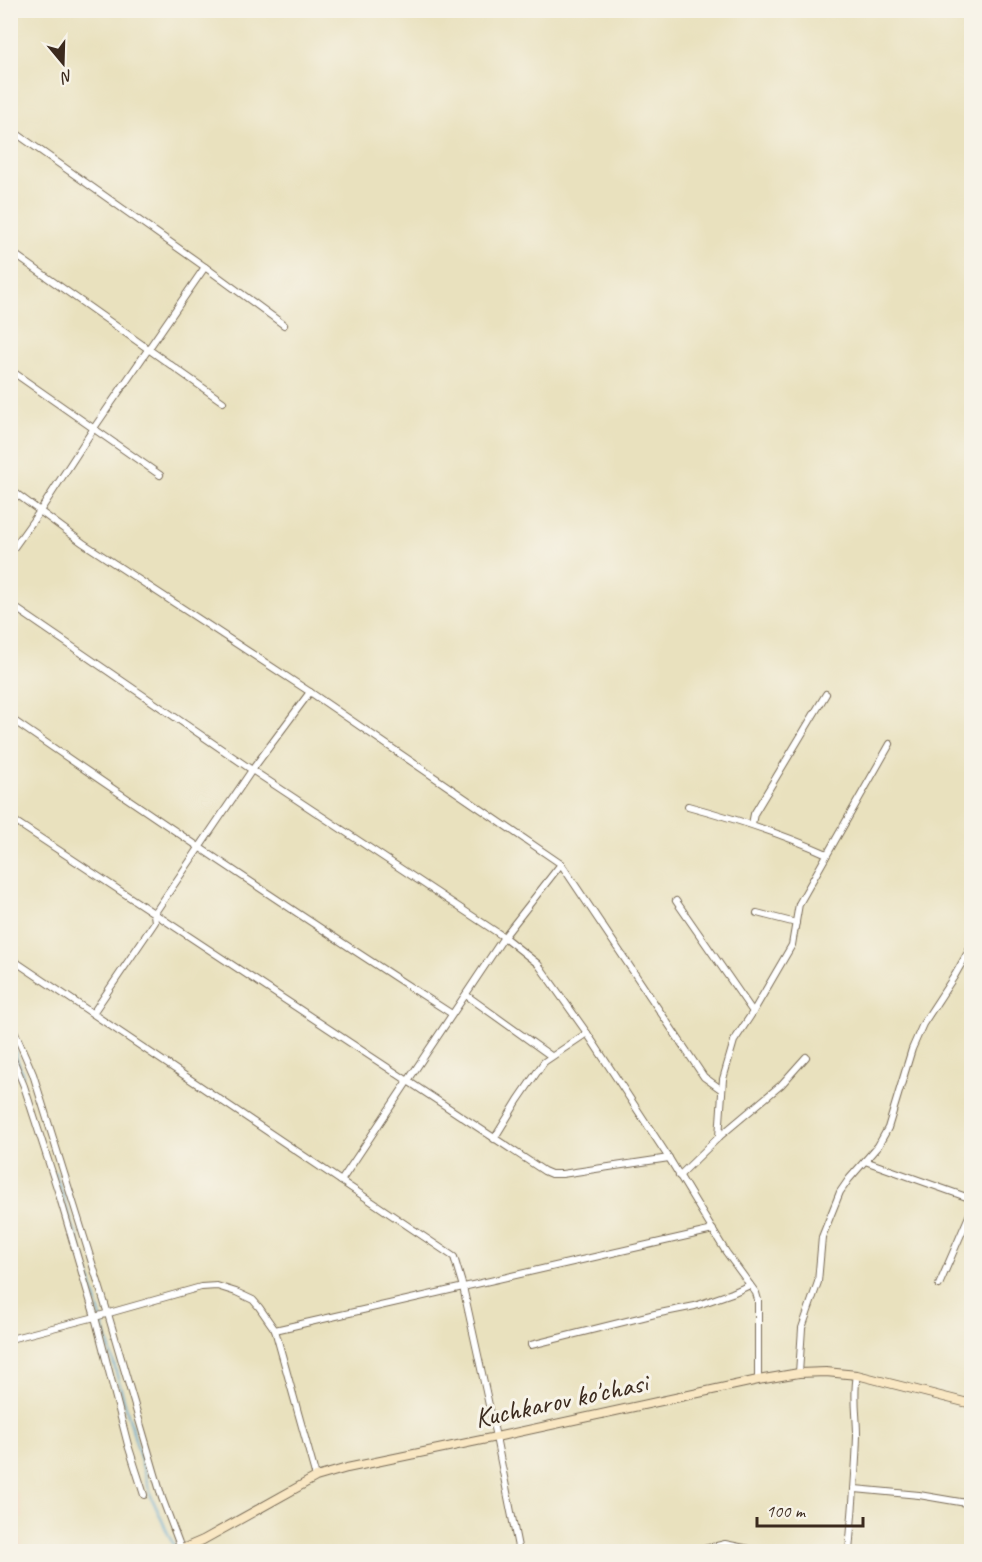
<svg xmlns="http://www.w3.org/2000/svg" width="982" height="1562" font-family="Caveat,sans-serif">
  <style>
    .built { fill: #f2d5be }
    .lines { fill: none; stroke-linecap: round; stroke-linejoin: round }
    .stream { stroke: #55a4cf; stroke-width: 2 }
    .street-casing { stroke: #786a56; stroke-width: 8 }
    .secondary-casing { stroke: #786a56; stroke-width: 10 }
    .street { stroke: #fff; stroke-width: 6 }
    .secondary { stroke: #f9e7c3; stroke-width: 8 }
    .labels { text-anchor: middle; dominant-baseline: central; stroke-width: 6; stroke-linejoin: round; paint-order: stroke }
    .street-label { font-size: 28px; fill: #3b2a1e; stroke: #f7f3e8 }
  </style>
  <rect width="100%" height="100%" fill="#f7f3e8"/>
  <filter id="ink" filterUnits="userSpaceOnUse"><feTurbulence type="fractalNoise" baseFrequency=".0167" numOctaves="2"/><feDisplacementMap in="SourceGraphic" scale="12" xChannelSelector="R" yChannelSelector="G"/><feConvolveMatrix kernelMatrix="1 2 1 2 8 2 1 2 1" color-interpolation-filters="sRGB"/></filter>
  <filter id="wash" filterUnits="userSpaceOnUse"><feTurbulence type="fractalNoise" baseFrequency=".008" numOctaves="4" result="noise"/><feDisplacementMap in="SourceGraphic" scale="24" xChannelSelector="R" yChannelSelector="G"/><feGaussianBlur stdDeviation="1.35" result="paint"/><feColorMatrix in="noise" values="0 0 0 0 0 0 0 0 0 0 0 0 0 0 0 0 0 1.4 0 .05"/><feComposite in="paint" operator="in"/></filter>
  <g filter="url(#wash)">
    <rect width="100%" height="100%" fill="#e9e1be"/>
    <polygon class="built" points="17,1492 24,1517 16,1520 24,1551 11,1551 11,1494"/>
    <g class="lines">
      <g class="stream">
        <polyline points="10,1038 23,1076"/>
        <polyline points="55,1172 84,1258 151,1496 175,1549"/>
      </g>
    </g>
  </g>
  <g filter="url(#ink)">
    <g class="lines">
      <defs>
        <g id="street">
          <polyline points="10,129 205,267"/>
          <polyline points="10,251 223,402"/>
          <polyline points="10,370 160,475"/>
          <polyline points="10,489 83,543 310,692 561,864 504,937 341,1181"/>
          <polyline points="10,553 40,511 94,428 205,267 284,325"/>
          <polyline points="10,604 252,770 504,937 538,964 587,1033 669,1158 726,1252 756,1293 758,1300 758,1380"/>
          <path d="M10 718C156 819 303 918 452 1014"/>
          <path d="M688 806C736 819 781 833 827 854"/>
          <polyline points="10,818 544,1171 551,1174 562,1174 669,1158"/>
          <polyline points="752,824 754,814 826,694"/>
          <polyline points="561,864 704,1077 722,1090"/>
          <polyline points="676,901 753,1012"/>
          <polyline points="757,913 796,923"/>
          <polyline points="10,958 454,1257 463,1287 496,1437 519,1552"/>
          <polyline points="466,995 551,1056"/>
          <polyline points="93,1013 155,922 154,914 252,770 310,692"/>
          <polyline points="10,1021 33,1074 108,1314 162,1498 179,1543 184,1551"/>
          <polyline points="10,1052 24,1086 58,1191 95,1317 128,1445 144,1495"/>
          <polyline points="719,1137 723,1079 734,1041 753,1012 792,945 799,904 890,744"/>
          <polyline points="494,1139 518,1100 544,1062 587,1033"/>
          <polyline points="865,1161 972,1199"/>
          <polyline points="679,1176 719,1137 781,1085 806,1057"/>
          <polyline points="939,1285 972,1209"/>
          <polyline points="275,1330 713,1230"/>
          <polyline points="10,1339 95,1317 201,1287 217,1286 236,1292 253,1300 259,1307 275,1330 316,1477"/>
          <polyline points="531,1345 655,1314 695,1306 732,1293 750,1285"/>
          <polyline points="799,1373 802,1328 818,1282 822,1237 840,1192 849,1179 878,1146 888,1128 912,1049 923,1024 955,975 972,945"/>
          <polyline points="855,1489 919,1495 972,1504"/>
          <polyline points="692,1552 725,1544 764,1552"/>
          <path d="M849 1552C852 1513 856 1474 857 1435 857 1415 853 1395 857 1375"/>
        </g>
        <polyline id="secondary" points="175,1552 203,1540 316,1477 347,1468 496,1437 758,1380 799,1373 826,1372 857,1375 972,1404"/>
      </defs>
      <use href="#street" class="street-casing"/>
      <use href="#secondary" class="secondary-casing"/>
      <use href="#street" class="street"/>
      <use href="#secondary" class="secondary"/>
    </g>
  </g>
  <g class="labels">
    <g class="street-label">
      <text transform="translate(561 1400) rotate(-12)">Kuchkarov ko'chasi</text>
    </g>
  </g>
  <rect width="982" height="1562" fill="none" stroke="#f7f3e8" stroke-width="36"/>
  <g transform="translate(63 63) rotate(161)" stroke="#f7f3e8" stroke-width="4.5" paint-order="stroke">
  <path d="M0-4.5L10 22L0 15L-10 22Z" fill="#3b2a1e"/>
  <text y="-9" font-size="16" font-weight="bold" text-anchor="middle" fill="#3b2a1e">N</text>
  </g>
  <path d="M757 1517v9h106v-9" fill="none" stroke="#3b2a1e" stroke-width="3"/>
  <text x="766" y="1517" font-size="18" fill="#3b2a1e" stroke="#f7f3e8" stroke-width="4.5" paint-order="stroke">100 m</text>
</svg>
